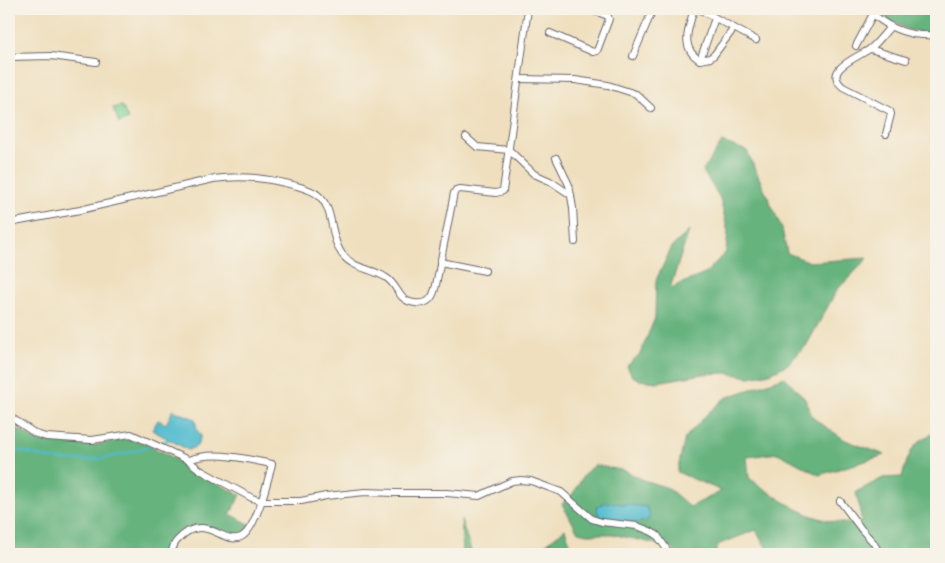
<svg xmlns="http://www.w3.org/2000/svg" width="945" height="563" font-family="Mali,sans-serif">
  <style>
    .green { fill: #7dd194; stroke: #507a68 }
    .forest { fill: #66b37e; stroke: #446a5c }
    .water { fill: #51bbce; stroke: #3a6e84 }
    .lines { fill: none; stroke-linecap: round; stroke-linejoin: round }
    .stream { stroke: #51bbce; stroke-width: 2 }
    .street-casing { stroke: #6a6469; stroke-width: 8 }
    .street { stroke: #fff; stroke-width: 6 }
  </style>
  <rect width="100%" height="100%" fill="#f7f3e8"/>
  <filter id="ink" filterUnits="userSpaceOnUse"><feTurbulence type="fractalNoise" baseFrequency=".02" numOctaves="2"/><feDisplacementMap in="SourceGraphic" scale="10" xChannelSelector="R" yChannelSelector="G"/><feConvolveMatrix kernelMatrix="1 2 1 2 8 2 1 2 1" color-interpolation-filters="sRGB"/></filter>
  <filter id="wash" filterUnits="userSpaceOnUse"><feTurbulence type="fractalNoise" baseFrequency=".0096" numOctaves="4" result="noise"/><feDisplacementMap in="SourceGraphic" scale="20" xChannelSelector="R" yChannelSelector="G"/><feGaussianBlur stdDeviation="1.12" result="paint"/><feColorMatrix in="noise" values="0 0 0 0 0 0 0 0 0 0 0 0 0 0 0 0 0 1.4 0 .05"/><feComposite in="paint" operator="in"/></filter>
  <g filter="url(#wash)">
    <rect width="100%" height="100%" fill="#efdfbe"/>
    <polygon class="green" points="122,106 128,119 119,123 113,108"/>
    <g class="forest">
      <path d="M874 9H936V32C912 36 892 23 874 9Z"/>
      <polygon points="722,142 747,151 782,229 787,253 810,262 868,258 837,290 806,346 788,364 770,373 749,377 728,373 703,374 657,382 640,380 632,376 627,366 640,354 655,318 656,280 672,247 689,231 670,288 705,274 726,252 728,232 720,198 703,171"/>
      <path d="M785 377 805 399 813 418 845 440 885 455 819 475 778 453 747 457 749 478C783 502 818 528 862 522L856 492 883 478 902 477C909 453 912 442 936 432V545L930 554H770L756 530 717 545 716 554H678L670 547 612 534H587L578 532 562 504C566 500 573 495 576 489 582 478 584 472 595 465L626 471 643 480 668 488 690 507 722 491 677 472 685 438 707 414 725 398Z"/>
      <path d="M9 424 39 442H61L96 445 126 439 139 440 189 466 220 485 241 495 230 514 251 525 238 539C205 524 197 516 169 547L170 554H9Z"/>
      <polygon points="461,519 472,554 463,554"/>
      <polygon points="565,529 573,552 578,554 515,554 545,545"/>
    </g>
    <g class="water">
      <polygon points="173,410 195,419 197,430 201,436 197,446 188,450 152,430 158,420 166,424"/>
      <path d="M607 502 647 507 650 515 648 520C638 526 609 521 599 516L596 507Z"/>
    </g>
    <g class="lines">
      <g class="stream">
        <polyline points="157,444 171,439"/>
        <path d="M9 448C24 451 39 457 54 459 86 464 122 456 152 445"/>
      </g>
    </g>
  </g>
  <g filter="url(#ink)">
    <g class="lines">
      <defs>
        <g id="street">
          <path d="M694 9C689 27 679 48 700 60L710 58 714 55 734 28"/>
          <polyline points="699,9 756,40"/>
          <path d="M868 9C887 29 909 37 936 35"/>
          <polyline points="550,33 593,52 597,51 609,19 608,16 589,9"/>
          <polyline points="856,46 873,14"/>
          <polyline points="870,49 906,60"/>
          <polyline points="633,56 653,9"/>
          <polyline points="9,57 51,56 96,62"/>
          <polyline points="700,60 715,18"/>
          <polyline points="519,79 575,80 608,85 636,94 651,108"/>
          <path d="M886 134 891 114 890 111 843 87C821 69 860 57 871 48 878 42 884 34 890 27"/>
          <polyline points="466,137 477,147 509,150 534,174 550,181 571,195"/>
          <polyline points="556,158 569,185 573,208 575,242"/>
          <path d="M9 223 80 210 213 179C244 175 267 178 297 186 303 188 312 190 318 195 335 209 329 237 342 254 353 269 371 268 385 277 394 282 396 290 402 297 409 304 424 306 430 299 434 295 435 289 436 285L454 193 456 190 460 189 496 193 503 191 528 9"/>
          <polyline points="440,262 485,271"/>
          <polyline points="9,417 12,418 36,434 46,437 92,440 131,434 188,460 200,470 252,498 262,501 301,501 326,496 365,492 395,493 447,493 479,496 512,481 521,480 531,481 561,492 592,519 602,522 637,526 650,531 657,535 670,554"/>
          <polyline points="840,501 862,530 873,542 880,554"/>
          <path d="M172 554C172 545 176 541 183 535 206 515 224 545 241 537 256 530 268 480 272 464 245 459 215 450 188 460"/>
        </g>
      </defs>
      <use href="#street" class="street-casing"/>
      <use href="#street" class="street"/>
    </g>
  </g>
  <rect width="945" height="563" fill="none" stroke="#f7f3e8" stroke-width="30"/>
</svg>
